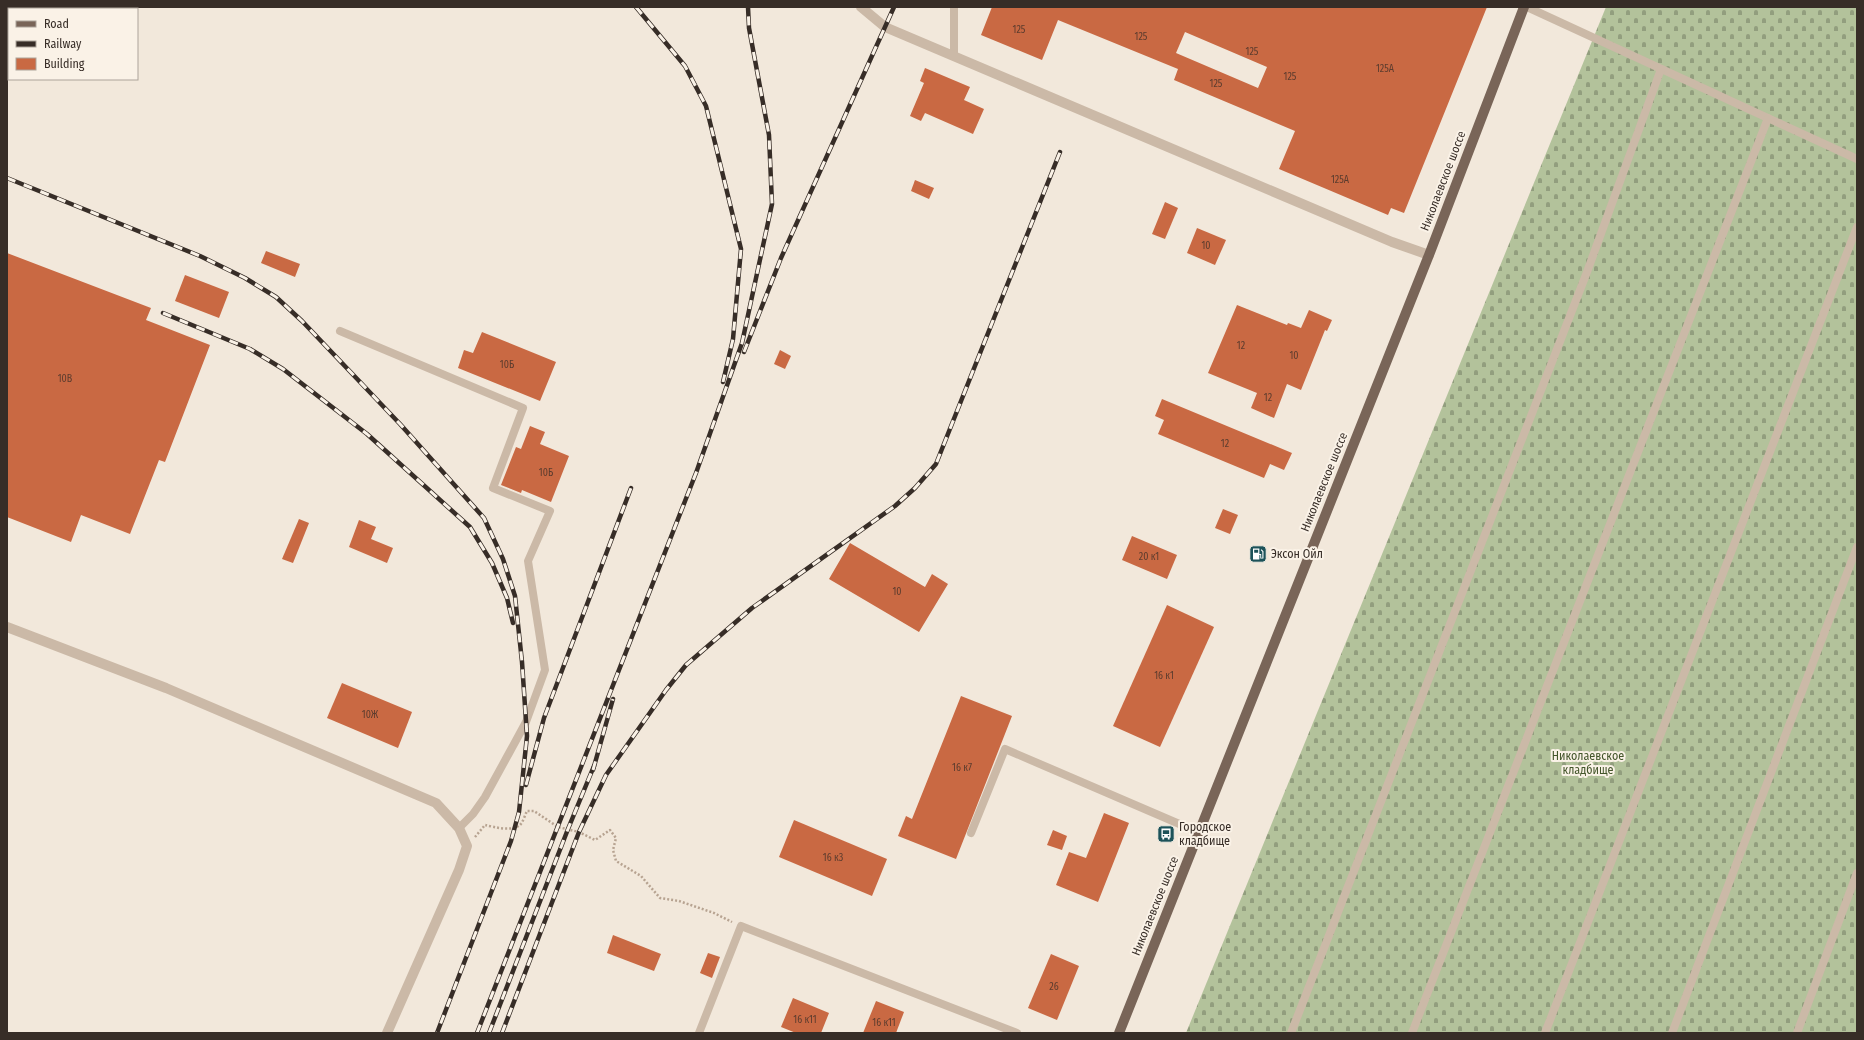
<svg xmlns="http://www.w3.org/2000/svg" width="1864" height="1040" font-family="'Fira Sans Condensed',sans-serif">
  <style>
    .cemetery { fill: url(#cemetery-stones) }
    .building { fill: #c96943; fill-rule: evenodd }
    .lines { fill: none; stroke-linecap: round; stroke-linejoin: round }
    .path { stroke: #b7a391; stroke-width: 2.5; stroke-dasharray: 2 2; stroke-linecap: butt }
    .lane { stroke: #cbb9a7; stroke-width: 8 }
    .street { stroke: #cbb9a7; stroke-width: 10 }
    .primary { stroke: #796558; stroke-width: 10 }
    .rail-casing { stroke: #372d27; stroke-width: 4.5 }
    .rail { stroke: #faf2e7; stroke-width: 3; stroke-dasharray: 9; stroke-linecap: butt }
    .labels { text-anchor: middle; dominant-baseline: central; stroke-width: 4; stroke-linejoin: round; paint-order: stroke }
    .number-label { font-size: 10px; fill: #5c3c2e }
    .street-label { font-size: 12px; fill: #372d27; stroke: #faf2e7 }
    .poi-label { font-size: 12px; fill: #372d27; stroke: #faf2e7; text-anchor: start }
    .park-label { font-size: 12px; fill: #44562b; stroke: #faf2e7 }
  </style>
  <defs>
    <pattern id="cemetery-stones" width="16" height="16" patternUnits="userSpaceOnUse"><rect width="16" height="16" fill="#b3c29b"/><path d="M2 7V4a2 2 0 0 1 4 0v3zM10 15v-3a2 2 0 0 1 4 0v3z" fill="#929e7e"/></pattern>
  </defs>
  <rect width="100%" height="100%" fill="#f2e8db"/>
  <polygon class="cemetery" points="1606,7 1857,7 1857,1033 1186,1033"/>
  <g class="building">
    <path d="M992 7H1487L1404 213 1391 208 1388 215 1279 169 1295 131 1174 80 1178 69 1058 20 1042 60 981 35ZM1185 32 1267 67 1258 88 1176 53Z"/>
    <polygon points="925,68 970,87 964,100 984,109 973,134 925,113 921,121 910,116 924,83 920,81"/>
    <polygon points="915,180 934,188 929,199 911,191"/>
    <polygon points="1165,202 1178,208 1165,239 1152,234"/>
    <polygon points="1197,228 1226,240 1215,265 1187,253"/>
    <polygon points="266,251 300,264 295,277 261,263"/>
    <polygon points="7,253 151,308 146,320 210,345 165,462 159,460 130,534 81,515 71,542 7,517"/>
    <polygon points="185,275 229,292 219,318 175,301"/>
    <polygon points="1237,305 1287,325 1288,323 1301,328 1309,310 1332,320 1327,331 1325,330 1301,390 1287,384 1274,418 1251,408 1257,393 1208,373"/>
    <polygon points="482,332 556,362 540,401 458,368 464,350 473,353"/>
    <polygon points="780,350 791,356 785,369 774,364"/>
    <polygon points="1162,399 1292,453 1284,470 1270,464 1264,478 1158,434 1164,420 1155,416"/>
    <polygon points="530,426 545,432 540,444 569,456 551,502 522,490 521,493 501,485 516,447 521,449"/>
    <polygon points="1223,509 1238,515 1230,534 1215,528"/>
    <polygon points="299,519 309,523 293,563 282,559"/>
    <polygon points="359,520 376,527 371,539 393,548 387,563 349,547"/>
    <polygon points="1132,536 1177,555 1167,579 1122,560"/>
    <polygon points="850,543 925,587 932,574 948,584 919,632 829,579"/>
    <polygon points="1167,605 1214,627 1160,747 1113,726"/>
    <polygon points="342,683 412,712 398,748 327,718"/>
    <polygon points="961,696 1012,716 956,859 898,836 906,816 912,819"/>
    <polygon points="1104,813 1129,823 1098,902 1056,885 1069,852 1086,858"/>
    <polygon points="794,820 887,859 872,896 779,857"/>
    <polygon points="1053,830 1067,836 1062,850 1047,845"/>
    <polygon points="613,935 661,954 654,971 607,953"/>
    <polygon points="708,953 720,957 712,978 700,973"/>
    <polygon points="1051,954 1079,966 1057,1020 1028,1008"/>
    <polygon points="793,998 829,1013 821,1033 796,1033 781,1027"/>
    <polygon points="876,1001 904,1012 896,1033 863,1033"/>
  </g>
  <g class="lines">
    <path class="path" d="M475 837 485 825C494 827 512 832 520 825 523 822 525 815 527 811H534L558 827 579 832 595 840 610 830 616 838 613 850 616 861 641 876 660 898 679 901 714 913 732 922"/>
    <g class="lane">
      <polyline points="954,7 954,56"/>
      <polyline points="1527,7 1857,159"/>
      <polyline points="340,331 523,408 493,488 550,511 528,561 545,670 526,722 508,755 485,797 473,814 459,828"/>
      <polyline points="971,833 1005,749 1198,832"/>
      <polyline points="699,1033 741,926 1017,1033"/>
      <polyline points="1291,1033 1587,272 1661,69"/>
      <polyline points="1412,1033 1768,118"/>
      <polyline points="1545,1033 1857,227"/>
      <polyline points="1672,1033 1857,547"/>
      <polyline points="1797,1033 1857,873"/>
    </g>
    <g class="street">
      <polyline points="861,7 885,27 1392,242 1429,255"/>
      <polyline points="7,627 166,688 436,803 459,828 467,846 459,870 387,1033"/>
    </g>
    <polyline class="primary" points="1119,1033 1429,255 1524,7"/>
    <defs>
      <g id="rail">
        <polyline points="636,7 685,66 706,106 741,249 733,339 723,382"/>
        <polyline points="7,178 200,256 245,278 276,297 302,321 400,424 484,518 503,559 515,596 522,662 527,736 519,812 511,841 437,1033"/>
        <polyline points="163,313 250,349 283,369 367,434 470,527 492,563 507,598 513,623"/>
        <polyline points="744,352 781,258 894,7"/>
        <polyline points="593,770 613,699"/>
        <polyline points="526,785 544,718 631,488"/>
        <polyline points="477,1033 696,473 742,343 772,204 769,135 749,28 748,7"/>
        <polyline points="489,1033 568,829 594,766"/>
        <polyline points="502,1033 579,832 606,775 666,690 686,665 752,608 895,506 915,488 936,464 1060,152"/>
      </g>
    </defs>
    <use href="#rail" class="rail-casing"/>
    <use href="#rail" class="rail"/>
  </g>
  <defs>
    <symbol id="fuel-square" viewBox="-11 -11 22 22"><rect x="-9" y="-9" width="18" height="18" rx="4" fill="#1c5259" stroke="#faf2e7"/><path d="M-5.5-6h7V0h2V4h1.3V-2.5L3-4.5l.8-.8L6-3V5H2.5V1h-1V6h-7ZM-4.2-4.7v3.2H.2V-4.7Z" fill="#fff"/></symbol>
    <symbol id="bus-square" viewBox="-11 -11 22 22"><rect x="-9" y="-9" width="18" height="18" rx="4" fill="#1c5259" stroke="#faf2e7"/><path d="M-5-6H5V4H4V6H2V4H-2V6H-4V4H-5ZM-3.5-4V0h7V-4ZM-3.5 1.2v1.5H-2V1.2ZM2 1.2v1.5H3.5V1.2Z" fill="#fff"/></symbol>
  </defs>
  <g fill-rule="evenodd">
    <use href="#fuel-square" x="1248" y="544" width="20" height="20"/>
    <use href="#bus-square" x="1156" y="824" width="20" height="20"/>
  </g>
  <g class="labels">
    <g class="number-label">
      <text x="1019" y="30">125</text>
      <text x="1141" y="37">125</text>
      <text x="1252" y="52">125</text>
      <text x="1385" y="69">125А</text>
      <text x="1290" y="77">125</text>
      <text x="1216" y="84">125</text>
      <text x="1340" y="180">125А</text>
      <text x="1206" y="246">10</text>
      <text x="1241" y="346">12</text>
      <text x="1294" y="356">10</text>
      <text x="507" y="365">10Б</text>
      <text x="65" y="379">10В</text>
      <text x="1268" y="398">12</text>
      <text x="1225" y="444">12</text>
      <text x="546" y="473">10Б</text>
      <text x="1149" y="557">20 к1</text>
      <text x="897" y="592">10</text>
      <text x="1164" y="676">16 к1</text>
      <text x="370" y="715">10Ж</text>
      <text x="962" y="768">16 к7</text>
      <text x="833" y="858">16 к3</text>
      <text x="1054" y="987">26</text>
      <text x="805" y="1020">16 к11</text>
      <text x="884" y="1023">16 к11</text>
    </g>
    <g class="street-label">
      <text transform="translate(1443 181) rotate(-69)">Николаевское шоссе</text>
      <text transform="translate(1324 482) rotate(-68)">Николаевское шоссе</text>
      <text transform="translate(1155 906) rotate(-68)">Николаевское шоссе</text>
    </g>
    <g class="poi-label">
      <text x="1271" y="554">Эксон Ойл</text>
      <text x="1179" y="827">Городское<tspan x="1179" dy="14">кладбище</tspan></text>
    </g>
    <g class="park-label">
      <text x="1588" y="756">Николаевское<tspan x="1588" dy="14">кладбище</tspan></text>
    </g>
  </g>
  <rect width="1864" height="1040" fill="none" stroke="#372d27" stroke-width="16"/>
  <rect x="8" y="8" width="130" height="72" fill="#faf2e7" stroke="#aca39a"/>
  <rect x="16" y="21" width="20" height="6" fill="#796558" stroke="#aca39a"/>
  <text x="44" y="28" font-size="12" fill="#372d27">Road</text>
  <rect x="16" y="41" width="20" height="6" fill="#372d27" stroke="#aca39a"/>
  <text x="44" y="48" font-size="12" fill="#372d27">Railway</text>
  <rect x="16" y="58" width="20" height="12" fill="#c96943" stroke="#aca39a"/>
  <text x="44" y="68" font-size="12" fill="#372d27">Building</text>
</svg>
